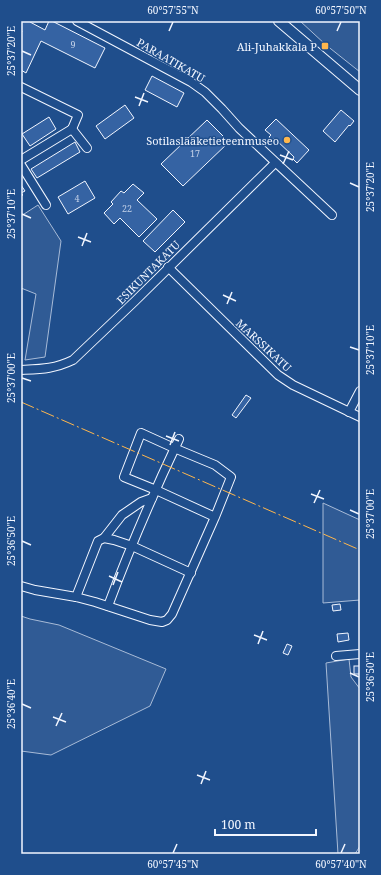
<svg xmlns="http://www.w3.org/2000/svg" width="381" height="875" font-family="'Noto Serif',serif">
  <style>
    .green { fill: #305b95; stroke: #a8bbd7 }
    .building { fill: #3563a3; stroke: #f2f6ff }
    .lines { fill: none; stroke-linecap: round; stroke-linejoin: round }
    .minor-casing { stroke: #f2f6ff; stroke-width: 10 }
    .major-casing { stroke: #f2f6ff; stroke-width: 12 }
    .minor { stroke: #1f4e8c; stroke-width: 8 }
    .major { stroke: #1f4e8c; stroke-width: 10 }
    .power { stroke: #ffb74d; stroke-width: 1; stroke-dasharray: 14 3 2 3; stroke-linecap: butt }
    .ticks { fill: none; stroke: #f2f6ff; stroke-width: 1.5 }
    .poi-dot { fill: #ffb74d; stroke: #1f4e8c; stroke-width: 1.5 }
    .labels { text-anchor: middle; dominant-baseline: central; stroke-width: 3; stroke-linejoin: round; paint-order: stroke }
    .number-label { font-size: 9px; fill: #c3d1e8 }
    .poi-label { font-size: 11px; fill: #f2f6ff; stroke: #1f4e8c; text-anchor: end }
    .street-label { font-size: 11px; fill: #f2f6ff; stroke: #1f4e8c }
    .neatline { fill: none; stroke: #f2f6ff; stroke-width: 1.5 }
    .ticks-label { font-size: 10px; text-anchor: middle; fill: #f2f6ff }
  </style>
  <rect width="100%" height="100%" fill="#1f4e8c"/>
  <g class="green">
    <polygon points="300,21 360,21 360,72 326,45"/>
    <polygon points="38,205 61,241 45,357 25,360 36,294 21,288 21,216"/>
    <polygon points="323,503 360,520 360,600 323,603"/>
    <polygon points="21,616 30,619 59,625 166,669 150,706 51,755 21,751"/>
    <polygon points="349,659 351,677 360,689 360,846 355,854 338,854 326,663"/>
  </g>
  <g class="building">
    <polygon points="21,21 31,21 30,22 45,30 49,21 52,21 105,48 95,68 41,41 26,73 21,70 21,34 22,31 21,31"/>
    <polygon points="152,76 184,93 177,107 145,90"/>
    <polygon points="125,105 134,118 105,139 96,126"/>
    <polygon points="341,110 354,121 350,126 349,125 335,142 323,131"/>
    <polygon points="49,117 56,129 30,146 22,134"/>
    <polygon points="276,119 309,150 297,163 293,159 294,157 274,138 272,141 269,137 271,135 265,130"/>
    <polygon points="207,120 229,142 183,186 161,164"/>
    <polygon points="75,142 80,152 37,178 31,169"/>
    <polygon points="85,181 95,198 68,214 58,197"/>
    <polygon points="133,184 144,193 137,200 157,219 139,237 120,218 114,224 104,213 113,204 111,202 121,191 124,193"/>
    <polygon points="21,185 25,191 21,193 23,195 21,196"/>
    <polygon points="173,210 185,222 155,252 143,241"/>
    <polygon points="246,395 251,398 236,418 232,415"/>
    <polygon points="340,604 341,610 333,611 332,605"/>
    <polygon points="348,633 349,640 338,642 337,634"/>
    <polygon points="287,644 292,646 288,655 283,653"/>
    <rect x="354" y="666" width="6" height="8"/>
  </g>
  <g class="lines">
    <defs>
      <g id="minor">
        <polyline points="77,21 191,82 205,92 222,109 239,128 332,215"/>
        <polyline points="21,87 78,115 72,129"/>
        <polyline points="72,129 87,148"/>
        <polyline points="21,160 72,129"/>
        <polyline points="21,165 46,205"/>
        <polyline points="168,267 278,375 293,385 360,417"/>
        <path d="M21 370C42 369 54 369 73 360L135 301 275 163"/>
        <polyline points="349,412 360,391"/>
        <polyline points="104,538 122,515 141,502 152,498"/>
        <polyline points="21,586 35,590 76,597 95,602 150,620 162,622 167,620 172,614 215,517 156,490 124,477 141,433 174,448 215,465 231,477 215,517"/>
        <polyline points="76,597 98,541 104,538 114,540 132,546 191,573"/>
        <path d="M108 606C129 550 153 494 179 439"/>
        <polyline points="336,656 360,654"/>
      </g>
      <polyline id="major" points="279,21 360,90"/>
    </defs>
    <use href="#minor" class="minor-casing"/>
    <use href="#major" class="major-casing"/>
    <use href="#minor" class="minor"/>
    <use href="#major" class="major"/>
    <polyline class="power" points="21,402 360,550"/>
  </g>
  <path class="ticks" d="M169 31 173 22M337 31 341 22M22 51 31 55M135 97 148 102M139 106 144 93M280 155 293 160M283 164 289 151M350 183 359 187M22 214 31 218M78 237 91 242M82 246 87 233M223 295 236 301M227 304 232 292M350 347 359 350M22 378 31 381M166 436 179 441M170 445 175 432M311 494 324 499M314 503 320 490M350 510 359 514M22 541 31 545M109 576 122 582M113 585 118 572M254 635 267 640M258 644 263 631M350 673 359 677M22 704 31 708M53 717 66 722M56 726 62 713M197 775 210 780M201 784 206 771M173 853 177 844M341 853 345 844"/>
  <g class="poi-dot">
    <rect x="321" y="42" width="8" height="8" rx="2"/>
    <circle cx="287" cy="140" r="4"/>
  </g>
  <g class="labels">
    <g class="number-label">
      <text x="73" y="44">9</text>
      <text x="195" y="153">17</text>
      <text x="77" y="198">4</text>
      <text x="127" y="208">22</text>
    </g>
    <g class="poi-label">
      <text x="317" y="46">Ali-Juhakkala P</text>
      <text x="279" y="140">Sotilaslääketieteenmuseo</text>
    </g>
    <g class="street-label">
      <text transform="translate(171 60) rotate(30)">PARAATIKATU</text>
      <text transform="translate(148 272) rotate(-45)">ESIKUNTAKATU</text>
      <text transform="translate(264 345) rotate(43)">MARSSIKATU</text>
    </g>
  </g>
  <rect width="381" height="875" fill="none" stroke="#1f4e8c" stroke-width="44"/>
  <path d="M215 829v6h101v-6" fill="none" stroke="#f2f6ff" stroke-width="2"/>
  <text x="221" y="829" font-size="12" fill="#f2f6ff" stroke="#1f4e8c" stroke-width="3" paint-order="stroke">100 m</text>
  <rect x="22" y="22" width="337" height="831" class="neatline"/>
  <g class="ticks-label">
    <text x="173" y="14">60°57'55"N</text>
    <text x="341" y="14">60°57'50"N</text>
    <text transform="translate(11 51) rotate(-90)" y="4">25°37'20"E</text>
    <text transform="translate(370 187) rotate(-90)" y="4">25°37'20"E</text>
    <text transform="translate(11 214) rotate(-90)" y="4">25°37'10"E</text>
    <text transform="translate(370 350) rotate(-90)" y="4">25°37'10"E</text>
    <text transform="translate(11 378) rotate(-90)" y="4">25°37'00"E</text>
    <text transform="translate(370 514) rotate(-90)" y="4">25°37'00"E</text>
    <text transform="translate(11 541) rotate(-90)" y="4">25°36'50"E</text>
    <text transform="translate(370 677) rotate(-90)" y="4">25°36'50"E</text>
    <text transform="translate(11 704) rotate(-90)" y="4">25°36'40"E</text>
    <text x="173" y="868">60°57'45"N</text>
    <text x="341" y="868">60°57'40"N</text>
  </g>
</svg>
